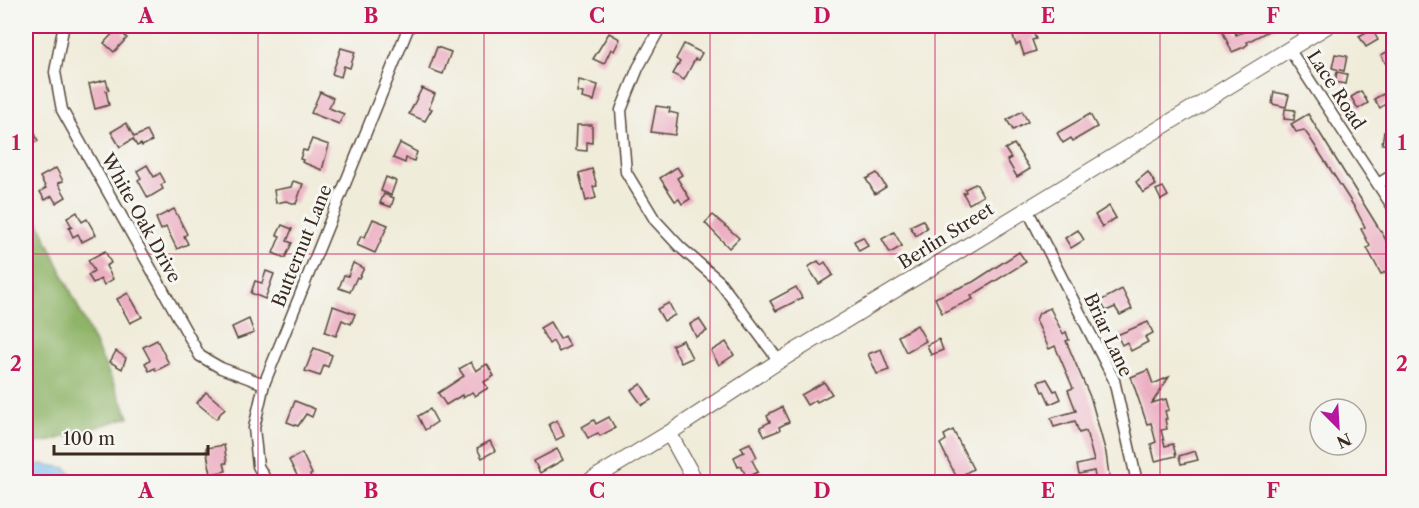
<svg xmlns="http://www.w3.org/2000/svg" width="1419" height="508" font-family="'Libre Caslon Text',serif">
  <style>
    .forest { fill: #8fb468; stroke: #656f43; stroke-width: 1.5 }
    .water { fill: #7bbdf0; stroke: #5b7487; stroke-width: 1.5 }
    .building { fill: #ecafc2 }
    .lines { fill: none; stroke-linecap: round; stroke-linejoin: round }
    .street-casing { stroke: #56473a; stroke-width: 13 }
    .secondary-casing { stroke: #56473a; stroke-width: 17 }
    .street { stroke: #fff; stroke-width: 10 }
    .secondary { stroke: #fff; stroke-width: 15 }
    .grid { fill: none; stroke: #c2185b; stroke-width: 1.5; stroke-opacity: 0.55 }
    .labels { text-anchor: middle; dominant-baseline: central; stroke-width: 6; stroke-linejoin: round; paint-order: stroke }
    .street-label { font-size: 18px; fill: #3b2a1e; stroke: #f6f6f2 }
    .neatline { fill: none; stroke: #c2185b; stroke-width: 2 }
    .grid-label { font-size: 20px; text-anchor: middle; font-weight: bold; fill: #c2185b }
  </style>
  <rect width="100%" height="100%" fill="#f6f6f2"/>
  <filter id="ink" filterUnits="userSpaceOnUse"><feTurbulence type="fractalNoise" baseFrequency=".0167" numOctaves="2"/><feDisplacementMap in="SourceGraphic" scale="12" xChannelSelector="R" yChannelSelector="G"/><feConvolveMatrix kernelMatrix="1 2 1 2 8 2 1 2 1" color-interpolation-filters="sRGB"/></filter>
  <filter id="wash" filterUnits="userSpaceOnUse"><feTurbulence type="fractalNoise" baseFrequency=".008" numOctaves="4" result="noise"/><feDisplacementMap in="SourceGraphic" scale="24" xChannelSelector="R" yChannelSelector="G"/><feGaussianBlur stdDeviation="1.35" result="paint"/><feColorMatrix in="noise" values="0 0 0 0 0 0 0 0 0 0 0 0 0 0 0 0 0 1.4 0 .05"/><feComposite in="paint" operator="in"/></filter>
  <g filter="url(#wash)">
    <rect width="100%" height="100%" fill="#f0ecda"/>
    <polygon class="forest" points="26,195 129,417 51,441 26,444"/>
    <polygon class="water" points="40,464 66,468 79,482 26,482 26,472"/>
    <g id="blocks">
      <g class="building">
        <polygon points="107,26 131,26 123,34 127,38 114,52 104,43 114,32"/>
        <polygon points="1017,26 1048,26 1033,32 1036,39 1032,40 1036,51 1024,55 1020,43 1016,45 1013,36 1020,34"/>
        <polygon points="1220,26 1233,26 1236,35 1254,28 1253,26 1278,26 1247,42 1248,44 1244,47 1232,52"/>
        <polygon points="1372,29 1378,40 1366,47 1359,36"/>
        <polygon points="609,33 620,39 614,51 611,49 604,64 593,59"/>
        <polygon points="684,44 702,53 698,60 695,59 684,80 673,74 680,62 676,59"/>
        <polygon points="437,47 451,52 443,74 429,69"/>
        <polygon points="341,48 355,52 350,68 344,66 341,77 332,74"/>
        <polygon points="1394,48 1394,60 1386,64 1381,55"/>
        <polygon points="1335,54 1347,56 1344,71 1332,68"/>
        <polygon points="1337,72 1347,74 1345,84 1335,82"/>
        <polygon points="106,80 109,90 106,91 109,105 95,109 89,84"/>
        <polygon points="579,80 598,85 594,101 582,98 583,93 577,92"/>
        <polygon points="422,88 435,94 429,108 432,109 425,121 409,114"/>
        <polygon points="1361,91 1368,103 1358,109 1351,97"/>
        <polygon points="320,92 333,98 329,108 344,114 339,124 311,113"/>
        <polygon points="1274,92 1289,95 1286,107 1272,104"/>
        <polygon points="1383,94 1388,102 1380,108 1374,99"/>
        <polygon points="656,106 670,108 669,112 678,114 675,135 651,132"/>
        <polygon points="1285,109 1295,110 1294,120 1284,119"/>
        <polygon points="1022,111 1028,122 1013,130 1007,120"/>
        <polygon points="1090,114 1097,127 1073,141 1071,138 1063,143 1057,133"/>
        <polygon points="1308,114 1383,235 1394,255 1394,269 1381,274 1367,248 1370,246 1361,229 1365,227 1355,208 1310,138 1304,130 1296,132 1291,124"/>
        <polygon points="126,123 134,137 147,131 152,141 142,146 141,144 137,146 133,139 120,147 111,132"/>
        <polygon points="577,125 592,125 592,143 587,142 587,151 576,150"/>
        <polygon points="32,126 38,141 26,146 26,129"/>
        <polygon points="1384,132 1394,133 1394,146 1382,144"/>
        <polygon points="312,139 329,145 322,170 302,162 303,160 300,159 303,150 307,151"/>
        <polygon points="400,143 417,152 414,161 406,158 405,163 393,158"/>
        <polygon points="1014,144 1030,169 1017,177 1007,160 1011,158 1005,149"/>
        <polygon points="147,165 154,177 160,173 165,182 161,185 163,189 148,198 138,180 141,178 137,171"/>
        <polygon points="677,167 682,175 677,178 690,199 682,204 679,199 675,201 660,178"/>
        <polygon points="56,168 63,181 58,183 66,197 56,203 52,196 45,200 40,192 46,188 40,177"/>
        <polygon points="592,169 597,186 593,187 596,198 586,201 579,173"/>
        <polygon points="1148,172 1156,185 1143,193 1136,182"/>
        <polygon points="877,173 886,187 875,194 866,179"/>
        <polygon points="386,177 396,181 391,195 381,191"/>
        <polygon points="293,181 303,184 296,204 286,201 276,203 274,190 291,187"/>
        <polygon points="975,184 977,185 983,196 969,204 963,193 966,192 965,189"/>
        <polygon points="1163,187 1168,196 1161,200 1156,190"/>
        <polygon points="384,194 394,198 391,207 380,203"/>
        <polygon points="1109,206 1116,218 1102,227 1095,215"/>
        <polygon points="174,209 187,234 184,236 188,244 177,249 166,227 161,230 156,218"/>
        <polygon points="77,212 82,222 87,219 96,235 82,242 78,234 73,237 69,228 72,227 67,218"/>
        <polygon points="713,215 739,238 729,248 705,223"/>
        <polygon points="373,219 388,225 375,253 357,245 361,236 365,237"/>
        <polygon points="923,220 927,228 916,236 910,226"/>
        <polygon points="282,225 292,229 287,241 292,243 285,258 273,253 280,236 277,235"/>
        <polygon points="1078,230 1084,240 1071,248 1065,238"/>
        <polygon points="894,232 902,246 890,253 882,239"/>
        <polygon points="863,237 868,246 859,251 854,241"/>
        <polygon points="105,251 111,263 106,266 113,279 104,285 101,279 93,283 88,275 94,271 88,260"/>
        <polygon points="1019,252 1026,262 971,296 973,299 942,313 935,298 973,282"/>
        <polygon points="818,261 821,265 825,262 833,275 819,284 808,267"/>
        <polygon points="353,263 364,268 359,278 357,277 350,292 339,288 344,275 348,276"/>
        <polygon points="266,271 274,274 265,299 251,293 255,281 262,283"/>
        <polygon points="796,287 802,298 776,311 770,301"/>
        <polygon points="1122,289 1132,309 1120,315 1115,307 1106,311 1100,301"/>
        <polygon points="128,293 142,317 130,323 117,299"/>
        <polygon points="669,303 675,315 664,321 657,309"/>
        <polygon points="333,306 355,314 351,324 342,320 336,336 325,332"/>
        <polygon points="1050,308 1063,334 1066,332 1069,340 1066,341 1091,399 1106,453 1110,483 1096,483 1094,471 1079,474 1077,465 1094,461 1086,431 1079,433 1075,421 1054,427 1051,418 1076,411 1068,390 1073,388 1055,346 1049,349 1036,320 1039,313"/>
        <polygon points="249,319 254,333 237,339 232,327"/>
        <polygon points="699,319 707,331 696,337 690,324"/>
        <polygon points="550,322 560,339 565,336 570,346 559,352 553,341 549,344 540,328"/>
        <polygon points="1148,322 1153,333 1145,337 1148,342 1131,351 1127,342 1122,345 1117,335"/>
        <polygon points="917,325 926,341 906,352 898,336"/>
        <polygon points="939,339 943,350 931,355 927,345"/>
        <polygon points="157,340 169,364 156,371 155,368 149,371 145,363 150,360 143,347"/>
        <polygon points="683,340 692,358 681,363 672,345"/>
        <polygon points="726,342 734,355 719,365 711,351"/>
        <polygon points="314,348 332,355 328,367 324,365 320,376 305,371"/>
        <polygon points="881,349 889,370 877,374 868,354"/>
        <polygon points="116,351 126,358 122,369 110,362"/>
        <polygon points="471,362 476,371 487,364 494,376 484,382 488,388 475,396 472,392 463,398 462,395 446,405 438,393 464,376 459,369"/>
        <polygon points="1148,370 1153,384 1169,377 1152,403 1166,399 1169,410 1165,411 1167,419 1165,419 1167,429 1161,430 1165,446 1173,444 1176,456 1155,461 1151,444 1156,442 1151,423 1147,424 1131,377"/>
        <polygon points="1047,379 1054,391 1057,390 1061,399 1050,404 1044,391 1042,392 1038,382"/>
        <polygon points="824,382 832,394 817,402 816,400 807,405 801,395"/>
        <polygon points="641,384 651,400 642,405 631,390"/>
        <polygon points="206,392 225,408 216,419 197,403"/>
        <polygon points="295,401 315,409 312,417 306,414 298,426 287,422"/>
        <polygon points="782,407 789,422 779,427 780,430 765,436 760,427 770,422 767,416 770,414 770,413"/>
        <polygon points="430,409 437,422 425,430 418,416"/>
        <polygon points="609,417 615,428 600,436 598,433 588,438 582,427 594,420 596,424"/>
        <polygon points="557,420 564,436 556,440 549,424"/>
        <polygon points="953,430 973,469 957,478 940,444 946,440 944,435"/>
        <polygon points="490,441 495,451 482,458 477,448"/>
        <polygon points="750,443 757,457 752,460 758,472 748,477 746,476 741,466 738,467 734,457 744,452 741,447"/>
        <polygon points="224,445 227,463 224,463 226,471 211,474 206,448"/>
        <polygon points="557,449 563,460 540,473 534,461"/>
        <polygon points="1195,451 1198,460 1181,464 1179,456"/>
        <polygon points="302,453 312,474 310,475 313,483 301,483 289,460"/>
      </g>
    </g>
  </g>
  <g filter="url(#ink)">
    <use href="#blocks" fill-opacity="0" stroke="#56473a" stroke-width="1.5"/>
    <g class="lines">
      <defs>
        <g id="street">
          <polyline points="66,26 63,29 55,72 62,110 200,356 221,368 264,384"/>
          <polyline points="661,26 638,68 621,110 626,172 655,220 680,247 719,281 779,361"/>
          <polyline points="1301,26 1308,37"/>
          <polyline points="1289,49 1394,209"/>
          <polyline points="1378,184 1394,174"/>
          <polyline points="1027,209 1114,380 1137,482"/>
          <polyline points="267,482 258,466 254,428 264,384 409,26"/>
        </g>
        <g id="secondary">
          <polyline points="669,433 696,482"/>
          <polyline points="588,482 669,433 779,361 1327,26"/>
        </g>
      </defs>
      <use href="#street" class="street-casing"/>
      <use href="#secondary" class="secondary-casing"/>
      <use href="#street" class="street"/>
      <use href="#secondary" class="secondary"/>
    </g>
  </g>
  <path class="grid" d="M258 26V482M484 26V482M710 26V482M935 26V482M1160 26V482M26 254H1394"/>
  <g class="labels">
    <g class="street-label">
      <text transform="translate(1336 90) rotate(57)">Lace Road</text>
      <text transform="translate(141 218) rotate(61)">White Oak Drive</text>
      <text transform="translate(946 236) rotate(-32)">Berlin Street</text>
      <text transform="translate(302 246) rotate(-68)">Butternut Lane</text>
      <text transform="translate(1108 335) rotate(65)">Briar Lane</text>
    </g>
  </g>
  <rect width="1419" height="508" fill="none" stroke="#f6f6f2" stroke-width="66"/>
  <g transform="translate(1338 427) rotate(156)"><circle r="28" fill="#f6f6f2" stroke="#aba49d" stroke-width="1.5"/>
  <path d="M0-4.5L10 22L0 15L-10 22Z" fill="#b5179e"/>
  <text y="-9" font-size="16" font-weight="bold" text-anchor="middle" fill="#3b2a1e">N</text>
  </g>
  <path d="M54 445v9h154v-9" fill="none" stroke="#3b2a1e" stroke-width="3"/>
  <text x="63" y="445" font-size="18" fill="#3b2a1e" stroke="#f6f6f2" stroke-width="4.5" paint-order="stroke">100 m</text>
  <rect x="33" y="33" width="1353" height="442" class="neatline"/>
  <g class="grid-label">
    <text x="146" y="23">A</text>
    <text x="371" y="23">B</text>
    <text x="597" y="23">C</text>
    <text x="822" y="23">D</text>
    <text x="1048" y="23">E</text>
    <text x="1273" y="23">F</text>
    <text x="16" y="150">1</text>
    <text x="1402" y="150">1</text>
    <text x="16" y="371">2</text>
    <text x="1402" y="371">2</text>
    <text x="146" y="498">A</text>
    <text x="371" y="498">B</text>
    <text x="597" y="498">C</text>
    <text x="822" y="498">D</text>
    <text x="1048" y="498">E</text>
    <text x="1273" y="498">F</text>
  </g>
</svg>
